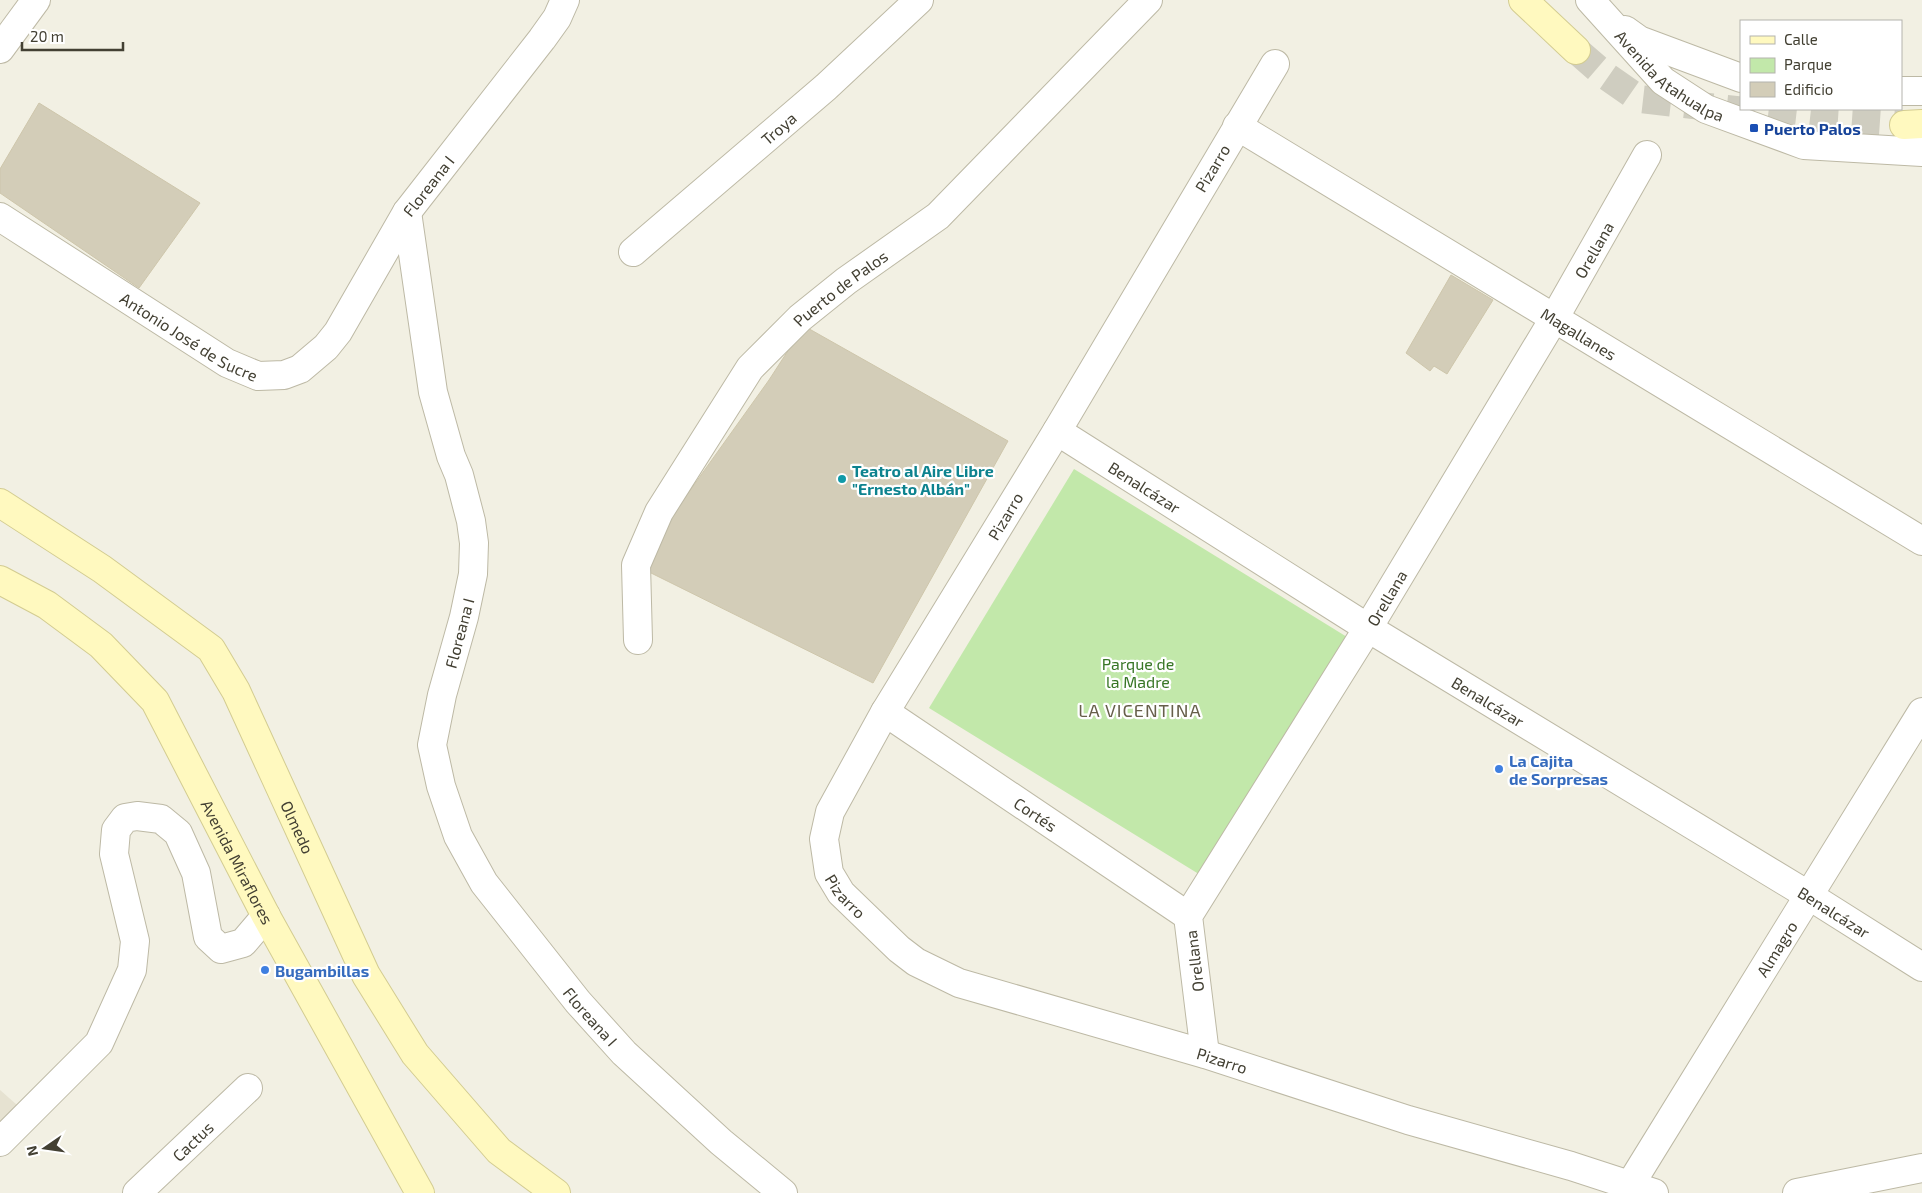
<svg xmlns="http://www.w3.org/2000/svg" width="1922" height="1193" font-family="'Exo 2',sans-serif">
  <style>
    .residential { fill: #e6e2d1 }
    .green { fill: #c2e8aa }
    .building { fill: #d3cdb8; stroke: #cec6ab }
    .lines { fill: none; stroke-linecap: round; stroke-linejoin: round }
    .secondary-tunnel { stroke: #cfcdc0; stroke-width: 28; stroke-dasharray: 28 14; stroke-linecap: butt }
    .minor-casing { stroke: #bdb9a5; stroke-width: 30 }
    .tertiary-casing { stroke: #bdb9a5; stroke-width: 30 }
    .secondary-casing { stroke: #d3cc91; stroke-width: 30 }
    .minor { stroke: #fff; stroke-width: 28 }
    .tertiary { stroke: #fff; stroke-width: 28 }
    .secondary { stroke: #fff9bf; stroke-width: 28 }
    .transit-dot { fill: #1a4fb4; stroke: #fff; stroke-width: 2 }
    .culture-dot { fill: #0f9aa8; stroke: #fff; stroke-width: 2 }
    .shop-dot { fill: #3f7fe0; stroke: #fff; stroke-width: 2 }
    .labels { text-anchor: middle; dominant-baseline: central; stroke-width: 4.5; stroke-linejoin: round; paint-order: stroke }
    .street-label { font-size: 16px; fill: #434033; stroke: #fff }
    .transit-label { font-size: 16px; font-weight: bold; fill: #164399; stroke: #fff; text-anchor: start }
    .culture-label { font-size: 16px; font-weight: bold; fill: #0d838f; stroke: #fff; text-anchor: start }
    .park-label { font-size: 16px; fill: #387626; stroke: #fff }
    .shop-label { font-size: 16px; font-weight: bold; fill: #366cbe; stroke: #fff; text-anchor: start }
    .neighbourhood-label { font-size: 18px; letter-spacing: 1px; fill: #665f4a; stroke: #fff }
  </style>
  <rect width="100%" height="100%" fill="#f2f0e3"/>
  <polygon class="residential" points="0,1090 25,1112 0,1130"/>
  <polygon class="green" points="1074,469 1347,637 1202,876 929,708"/>
  <g class="building">
    <polygon points="39,103 200,203 139,288 0,193 0,169"/>
    <polygon points="1451,275 1493,300 1447,374 1434,366 1430,371 1406,353"/>
    <polygon points="804,326 1008,441 873,683 645,570 671,517 769,380"/>
  </g>
  <g class="lines">
    <polyline class="secondary-tunnel" points="1576,50 1606,76 1639,99 1816,119 1904,125"/>
    <defs>
      <g id="minor">
        <path id="s1" d="M1275 64 1057 431 885 712 830 812 824 839 829 873 841 893 899 949 916 962 959 983 1205 1054 1408 1120 1571 1166 1654 1193"/>
        <path id="s2" d="M1237 126 1922 541"/>
        <path id="s3" d="M407 212 433 392 451 456 459 475 471 521 474 543 473 574 464 617 442 695 432 745 441 786 458 836 484 883 578 1002 624 1053 721 1142 783 1193"/>
        <path id="s4" d="M0 217 227 363 258 376 284 375 300 369 326 347 338 332 407 212 542 39 557 18 565 0"/>
        <path id="s5" d="M633 252 826 87 919 0"/>
        <path id="s6" d="M1057 431 1368 628 1808 895 1922 967"/>
        <path id="s7" d="M638 640 636 565 659 512 750 368 800 318 846 281 938 216 1148 0"/>
        <path id="s8" d="M885 712 1188 916"/>
        <path id="s9" d="M1205 1054 1188 916 1368 628 1555 317 1647 155"/>
        <polyline points="0,1142 99,1043 132,970 135,941 114,854 116,830 125,818 137,816 161,819 178,833 196,873 208,937 221,949 243,943 266,916"/>
        <path id="s10" d="M1630 1185 1922 712"/>
        <path id="s11" d="M137 1193 248 1088"/>
        <polyline points="1797,1193 1922,1168"/>
      </g>
      <g id="tertiary">
        <path id="s12" d="M1590 0 1663 81 1706 109 1804 145 1922 152"/>
        <polyline points="1625,30 1639,40 1741,78"/>
        <polyline points="0,49 36,0"/>
        <polyline points="1901,91 1922,91"/>
      </g>
      <g id="secondary">
        <polyline points="1523,0 1576,50"/>
        <polyline points="1904,125 1922,124"/>
        <path id="s13" d="M0 503 102 569 211 649 236 691 366 975 415 1054 499 1151 556 1193"/>
        <path id="s14" d="M0 580 47 605 101 645 155 701 266 916 420 1193"/>
      </g>
    </defs>
    <use href="#minor" class="minor-casing"/>
    <use href="#tertiary" class="tertiary-casing"/>
    <use href="#secondary" class="secondary-casing"/>
    <use href="#minor" class="minor"/>
    <use href="#tertiary" class="tertiary"/>
    <use href="#secondary" class="secondary"/>
  </g>
  <rect class="transit-dot" x="1749" y="123" width="10" height="10" rx="2.5"/>
  <circle class="culture-dot" cx="842" cy="479" r="5"/>
  <g class="shop-dot">
    <circle cx="1499" cy="769" r="5"/>
    <circle cx="265" cy="970" r="5"/>
  </g>
  <g class="labels">
    <g class="street-label">
      <text stroke="none"><textPath href="#s12" startOffset="111">Avenida Atahualpa</textPath></text>
      <text stroke="none"><textPath href="#s5" startOffset="191">Troya</textPath></text>
      <text transform="translate(1212 168) rotate(-59)">Pizarro</text>
      <text stroke="none"><textPath href="#s4" startOffset="572">Floreana I</textPath></text>
      <text stroke="none"><textPath href="#s9" startOffset="919">Orellana</textPath></text>
      <text stroke="none"><textPath href="#s7" startOffset="424">Puerto de Palos</textPath></text>
      <text stroke="none"><textPath href="#s2" startOffset="400">Magallanes</textPath></text>
      <text stroke="none"><textPath href="#s4" startOffset="224">Antonio José de Sucre</textPath></text>
      <text stroke="none"><textPath href="#s6" startOffset="104">Benalcázar</textPath></text>
      <text transform="translate(1005 516) rotate(-59)">Pizarro</text>
      <text stroke="none"><textPath href="#s9" startOffset="514">Orellana</textPath></text>
      <text transform="translate(459 633) rotate(-75)">Floreana I</text>
      <text stroke="none"><textPath href="#s6" startOffset="509">Benalcázar</textPath></text>
      <text stroke="none"><textPath href="#s8" startOffset="182">Cortés</textPath></text>
      <text stroke="none"><textPath href="#s13" startOffset="455">Olmedo</textPath></text>
      <text stroke="none"><textPath href="#s14" startOffset="379">Avenida Miraflores</textPath></text>
      <text stroke="none"><textPath href="#s1" startOffset="961">Pizarro</textPath></text>
      <text stroke="none"><textPath href="#s6" startOffset="914">Benalcázar</textPath></text>
      <text stroke="none"><textPath href="#s10" startOffset="278">Almagro</textPath></text>
      <text transform="translate(1194 961) rotate(-97)">Orellana</text>
      <text stroke="none"><textPath href="#s3" startOffset="865">Floreana I</textPath></text>
      <text stroke="none"><textPath href="#s1" startOffset="1380">Pizarro</textPath></text>
      <text stroke="none"><textPath href="#s11" startOffset="76">Cactus</textPath></text>
    </g>
    <g class="transit-label">
      <text x="1764" y="128">Puerto Palos</text>
    </g>
    <g class="culture-label">
      <text x="852" y="470">Teatro al Aire Libre<tspan x="852" dy="18">"Ernesto Albán"</tspan></text>
    </g>
    <g class="park-label">
      <text x="1138" y="663">Parque de<tspan x="1138" dy="18">la Madre</tspan></text>
    </g>
    <g class="shop-label">
      <text x="1509" y="760">La Cajita<tspan x="1509" dy="18">de Sorpresas</tspan></text>
      <text x="275" y="970">Bugambillas</text>
    </g>
    <g class="neighbourhood-label">
      <text x="1140" y="710">LA VICENTINA</text>
    </g>
  </g>
  <rect x="1740" y="20" width="162" height="90" fill="#ffffff" stroke="#b4b3ad"/>
  <rect x="1750" y="36" width="25" height="8" fill="#fff9bf" stroke="#b4b3ad"/>
  <text x="1784" y="45" font-size="15" fill="#434033">Calle</text>
  <rect x="1750" y="58" width="25" height="15" fill="#c2e8aa" stroke="#b4b3ad"/>
  <text x="1784" y="70" font-size="15" fill="#434033">Parque</text>
  <rect x="1750" y="82" width="25" height="15" fill="#d3cdb8" stroke="#b4b3ad"/>
  <text x="1784" y="95" font-size="15" fill="#434033">Edificio</text>
  <g transform="translate(45 1148) rotate(257)" stroke="#ffffff" stroke-width="4" paint-order="stroke">
  <path d="M0-4L9 19L0 12L-9 19Z" fill="#434033"/>
  <text y="-8" font-size="14" font-weight="bold" text-anchor="middle" fill="#434033">N</text>
  </g>
  <path d="M22 42v8h101v-8" fill="none" stroke="#434033" stroke-width="2.5"/>
  <text x="30" y="42" font-size="15" fill="#434033" stroke="#ffffff" stroke-width="4" paint-order="stroke">20 m</text>
</svg>
